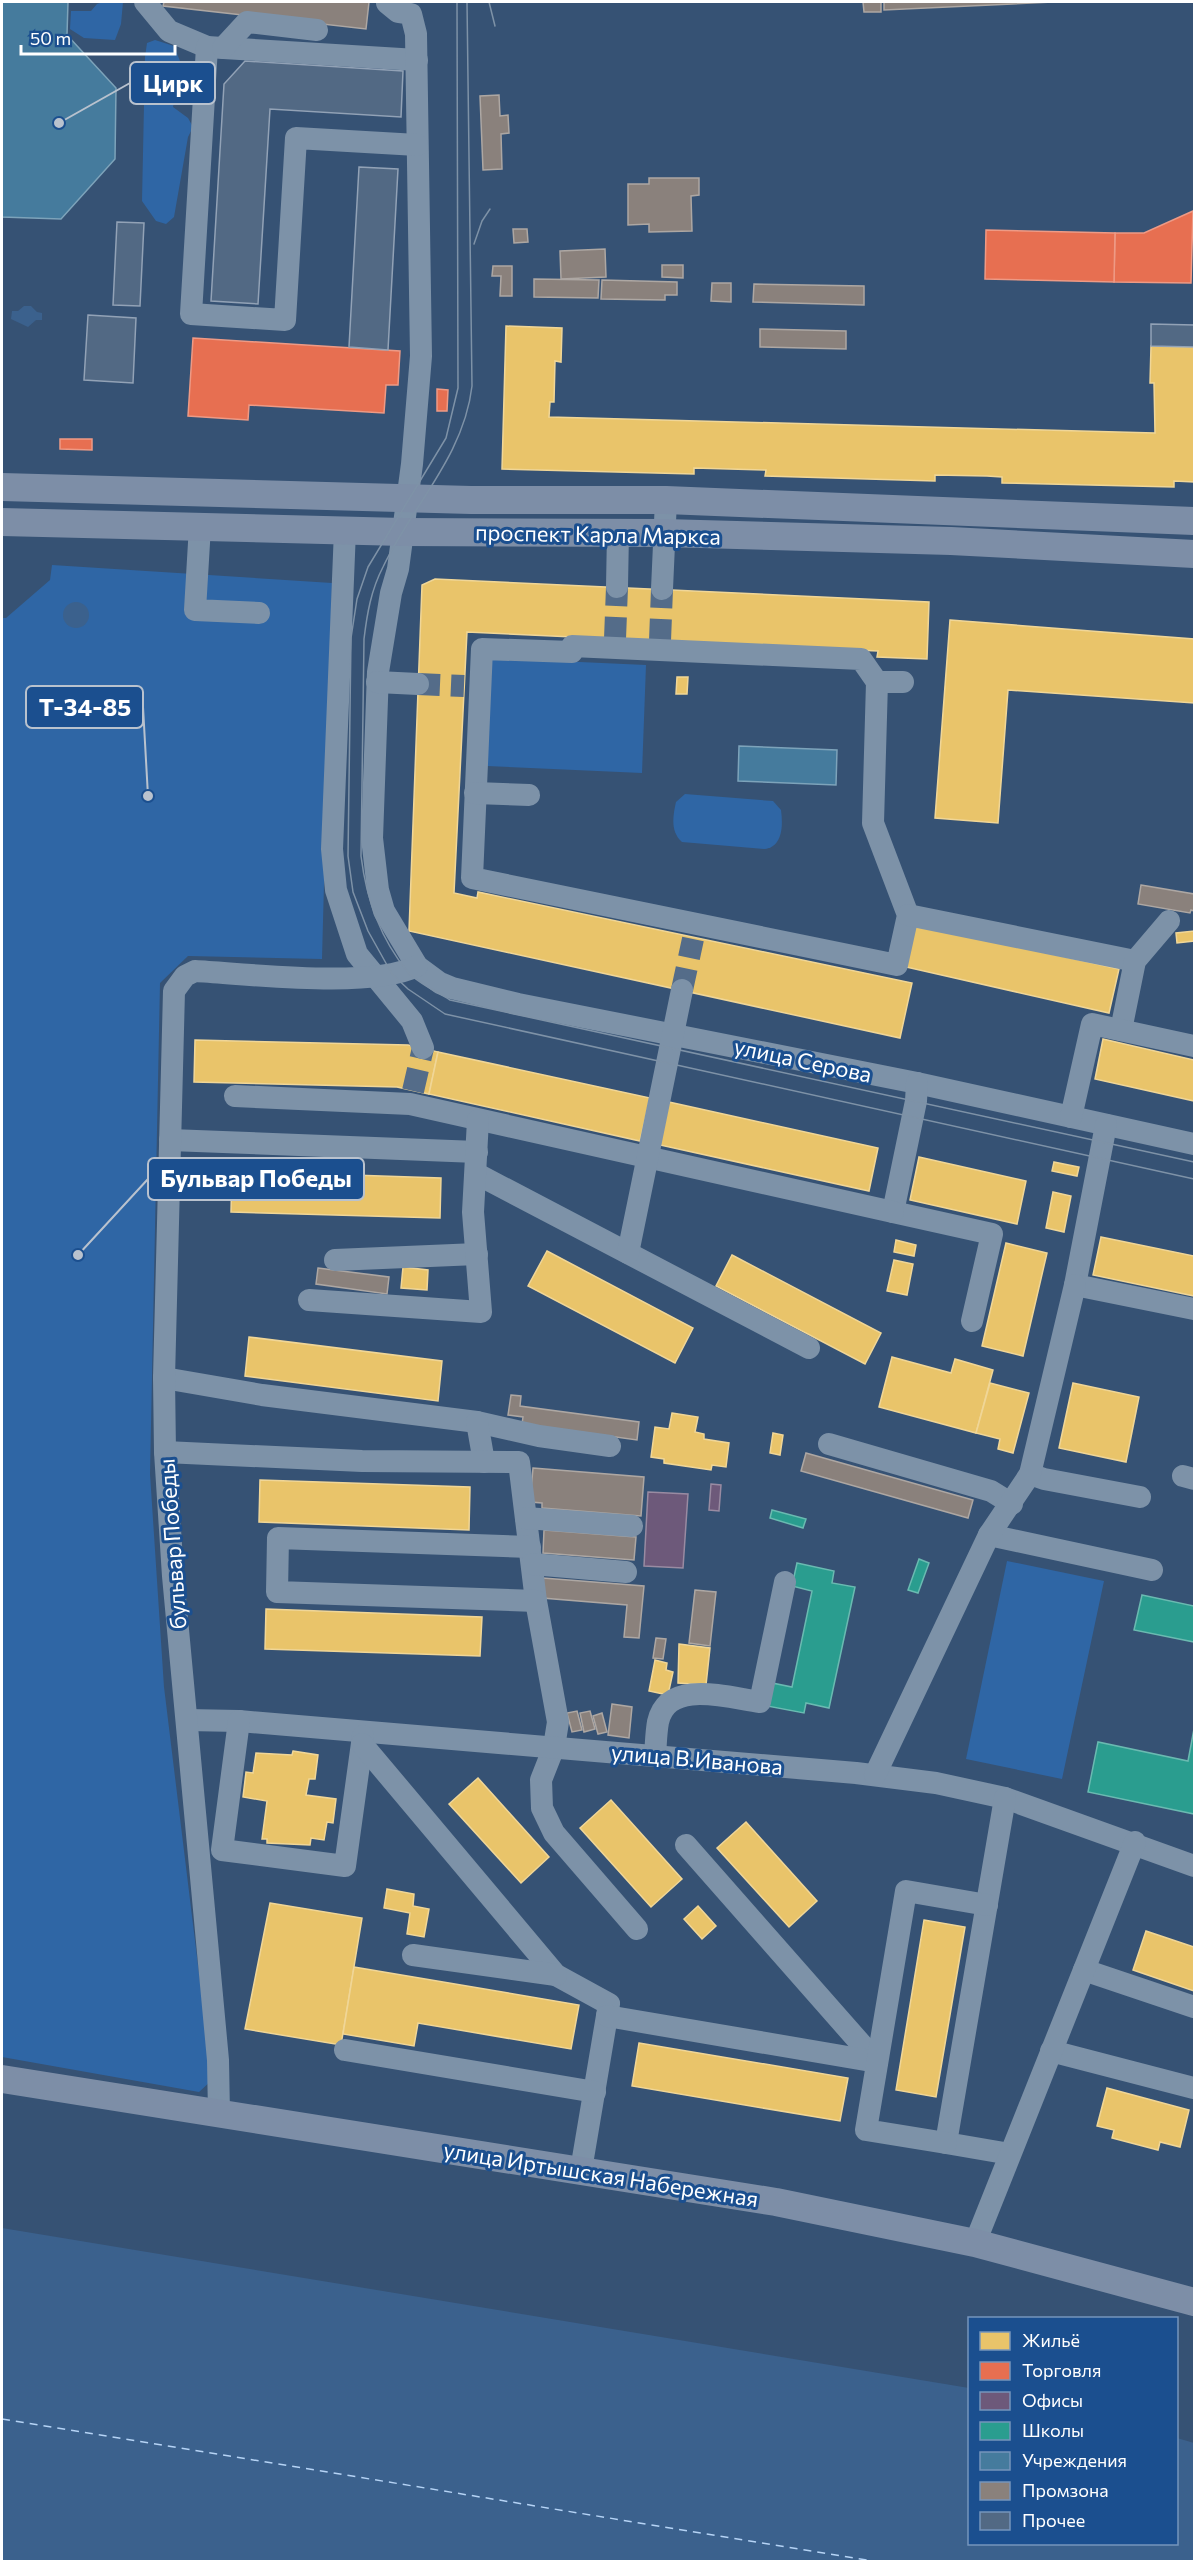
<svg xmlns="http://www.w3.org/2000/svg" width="1196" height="2563" font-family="Commissioner,sans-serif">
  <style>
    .green { fill: #2f66a5 }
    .water { fill: #3b618d }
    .homes { fill: #e9c46a; stroke: #f0d697; stroke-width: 1.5 }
    .shops { fill: #e76f51; stroke: #ee9a85; stroke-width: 1.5 }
    .offices { fill: #6d597a; stroke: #998ba2; stroke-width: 1.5 }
    .schools { fill: #2a9d8f; stroke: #6abab1; stroke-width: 1.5 }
    .public { fill: #457b9d; stroke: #7da3ba; stroke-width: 1.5 }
    .industry { fill: #8a817c; stroke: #ada7a3; stroke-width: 1.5 }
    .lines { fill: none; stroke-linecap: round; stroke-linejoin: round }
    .ferry { stroke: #b5d3f5; stroke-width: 1.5; stroke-dasharray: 8 6; stroke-linecap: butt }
    .building { fill: #526984; stroke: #92a2b6; stroke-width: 1.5 }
    .minor-tunnel { stroke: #546c89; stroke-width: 22; stroke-dasharray: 22 11; stroke-linecap: butt }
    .minor { stroke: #7d92a8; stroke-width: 22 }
    .major { stroke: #7d8ea7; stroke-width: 28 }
    .tram { stroke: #7e92a7; stroke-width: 1.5 }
    .labels { text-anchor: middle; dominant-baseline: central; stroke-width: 6; stroke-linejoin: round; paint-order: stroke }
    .street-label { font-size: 22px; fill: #fff; stroke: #1b4f8f }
    .leader { fill: none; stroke: #b9c2ce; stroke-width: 2 }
    .callout-dot { fill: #b9c2ce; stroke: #1b4f8f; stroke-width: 2 }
    .callout { fill: #1b4f8f; stroke: #b9c2ce; stroke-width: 2 }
    .callout-label { font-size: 24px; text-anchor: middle; font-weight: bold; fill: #fff }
  </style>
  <rect width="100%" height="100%" fill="#365274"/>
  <g class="green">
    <polygon points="103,2 123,2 121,24 115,40 84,38 70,29 71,11 91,11 97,4"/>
    <polygon points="155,40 174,46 186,76 175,97 173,107 188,118 193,127 188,137 174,217 166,224 156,221 142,201 145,57 147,43"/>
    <polygon points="52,565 332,583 322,959 188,956 160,983 150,1474 164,1687 212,2080 199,2092 2,2057 2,618 6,618 50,580"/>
    <polygon points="492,658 646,665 642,773 487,766"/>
    <path d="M685 794 773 801 781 810C783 825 783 847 764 849L682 842C670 832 673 815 676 802Z"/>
    <polygon points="1007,1561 1104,1581 1062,1779 966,1759"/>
  </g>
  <g class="water">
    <polygon points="24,306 31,306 37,312 42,313 42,320 36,320 28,327 11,319 12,311 18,311"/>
    <circle cx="76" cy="615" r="13"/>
    <polygon points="2,2228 969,2388 970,2544 1176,2544 1177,2438 1194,2443 1194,2561 2,2561"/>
  </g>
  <g class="homes">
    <polygon points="506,326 562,328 561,362 555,361 554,402 550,402 549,417 1155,433 1154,383 1150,383 1151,346 1194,347 1194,482 1174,481 1174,487 1002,483 1002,477 987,476 935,475 935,481 765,476 766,470 694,468 694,474 502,469"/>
    <polygon points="435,579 929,602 927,659 877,657 878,651 467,632 454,893 477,898 478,892 912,983 900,1038 409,931 422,585"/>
    <polygon points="950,620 1194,639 1194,703 1008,690 998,823 935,818"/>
    <polygon points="677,677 688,677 687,694 676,694"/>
    <polygon points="916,923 1119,969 1109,1013 906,967"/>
    <polygon points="1194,931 1194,941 1177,943 1176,933"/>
    <polygon points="1103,1039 1194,1060 1194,1101 1095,1079"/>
    <polygon points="195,1040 408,1045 438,1052 429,1094 397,1087 194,1082"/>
    <polygon points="438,1052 650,1098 640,1141 429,1094"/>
    <polygon points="669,1102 878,1148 869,1191 660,1145"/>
    <polygon points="919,1157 1026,1181 1017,1224 910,1200"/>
    <polygon points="1054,1162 1079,1167 1077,1176 1052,1171"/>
    <polygon points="232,1171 441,1178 440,1218 231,1212"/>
    <polygon points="1053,1192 1071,1196 1064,1232 1046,1228"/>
    <polygon points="1101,1237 1194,1256 1194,1296 1093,1275"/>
    <polygon points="896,1240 916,1245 914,1256 894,1252"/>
    <polygon points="1006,1243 1047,1253 1023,1356 982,1346"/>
    <polygon points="547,1251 693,1328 675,1363 528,1286"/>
    <polygon points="732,1255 881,1333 865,1364 716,1286"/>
    <polygon points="894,1260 913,1264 907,1295 887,1291"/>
    <polygon points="403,1267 428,1270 427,1290 401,1288"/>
    <polygon points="249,1337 442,1361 438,1401 245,1376"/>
    <polygon points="892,1357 951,1373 955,1359 993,1370 976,1433 879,1407"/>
    <polygon points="990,1383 1029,1393 1013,1453 998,1449 1000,1439 976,1433"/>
    <polygon points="1073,1383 1139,1397 1126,1462 1059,1448"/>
    <polygon points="672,1413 698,1417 695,1432 704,1434 704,1439 729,1443 726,1467 712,1465 711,1470 664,1463 664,1459 651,1457 655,1427 669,1429"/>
    <polygon points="773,1433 783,1435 780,1455 770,1453"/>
    <polygon points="260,1480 470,1487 469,1530 259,1522"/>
    <polygon points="266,1609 482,1617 480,1656 265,1649"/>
    <polygon points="679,1644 710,1648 706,1685 678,1683"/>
    <polygon points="655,1660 667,1663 666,1670 673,1672 668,1695 649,1691"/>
    <polygon points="293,1751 318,1755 315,1779 309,1779 306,1795 336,1799 333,1823 327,1822 324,1840 311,1838 310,1845 267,1843 267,1839 262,1839 267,1801 243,1797 246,1772 253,1773 256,1753 292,1755"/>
    <polygon points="478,1778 549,1857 521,1883 449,1804"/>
    <polygon points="611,1800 682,1879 651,1907 580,1828"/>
    <polygon points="746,1822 817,1901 789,1927 717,1848"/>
    <polygon points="387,1889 414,1894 413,1906 429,1909 424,1937 407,1934 410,1913 384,1908"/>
    <polygon points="270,1903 362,1918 341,2045 245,2029"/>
    <polygon points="698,1906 716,1926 702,1939 684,1919"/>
    <polygon points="924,1920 965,1927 936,2097 896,2090"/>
    <polygon points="1146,1931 1194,1947 1194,1991 1133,1970"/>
    <polygon points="354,1967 579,2005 571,2049 418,2023 414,2046 343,2034"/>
    <polygon points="639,2043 848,2078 840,2121 632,2086"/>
    <polygon points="1107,2088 1189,2110 1180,2147 1160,2142 1158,2150 1112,2138 1114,2130 1097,2126"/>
  </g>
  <g class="shops">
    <polygon points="1193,211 1191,283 1114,282 1115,233 1144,233"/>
    <polygon points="986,230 1115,233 1114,282 985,279"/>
    <polygon points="193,338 400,351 398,385 386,385 384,413 249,405 248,420 188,416"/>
    <polygon points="437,389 448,390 447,411 437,411"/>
    <polygon points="60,439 92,439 92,450 60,449"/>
  </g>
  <g class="offices">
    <polygon points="711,1484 721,1485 719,1511 709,1510"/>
    <polygon points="648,1492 688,1494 683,1568 644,1566"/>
  </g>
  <g class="schools">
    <polygon points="772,1510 806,1519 803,1528 770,1518"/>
    <polygon points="919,1559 929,1563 918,1593 908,1590"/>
    <polygon points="797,1563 834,1571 832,1583 855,1587 829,1708 806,1703 804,1713 767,1706 772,1683 792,1687 812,1591 792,1586"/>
    <polygon points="1142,1595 1194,1606 1194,1642 1134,1630"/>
    <polygon points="1194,1729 1194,1814 1088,1792 1098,1742 1188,1761"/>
  </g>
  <g class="public">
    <polygon points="2,2 68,2 67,35 116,88 115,159 61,219 2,217"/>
    <polygon points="739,746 837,750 836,785 738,781"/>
  </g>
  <g class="industry">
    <polygon points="164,2 369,2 366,29 163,6"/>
    <polygon points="863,2 881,2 881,12 864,12"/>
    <polygon points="884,2 1053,2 884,10"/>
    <polygon points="499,95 500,116 508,115 509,133 501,134 502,169 483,170 480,96"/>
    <polygon points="649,178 699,178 699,195 691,196 692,231 649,232 649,224 628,225 628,184 649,184"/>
    <polygon points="513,229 527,229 528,242 514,243"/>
    <polygon points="605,249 606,277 561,279 560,251"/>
    <polygon points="662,265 683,265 683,278 662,277"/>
    <polygon points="493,266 512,266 512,296 500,296 501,276 492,276"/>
    <polygon points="534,279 599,280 598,298 534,297"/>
    <polygon points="602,280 677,282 677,295 665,295 665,300 601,299"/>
    <polygon points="712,283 731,283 731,302 711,301"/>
    <polygon points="754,284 864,286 864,305 753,302"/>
    <polygon points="760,329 846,331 846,349 760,347"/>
    <polygon points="1141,885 1194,894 1194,911 1191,910 1190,913 1138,904"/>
    <polygon points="318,1268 389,1277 387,1294 316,1284"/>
    <polygon points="511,1395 521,1396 520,1406 639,1422 637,1440 522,1424 523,1417 508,1415"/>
    <polygon points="806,1453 973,1500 968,1518 801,1471"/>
    <polygon points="533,1468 644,1477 641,1516 542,1508 542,1503 530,1502"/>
    <polygon points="544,1530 636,1537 634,1560 543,1553"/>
    <polygon points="543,1578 644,1586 639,1638 624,1637 627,1605 542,1598"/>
    <polygon points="695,1590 716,1592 710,1646 689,1643"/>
    <polygon points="656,1638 666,1639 663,1659 653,1658"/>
    <polygon points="612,1704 632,1707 629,1738 608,1735"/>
    <polygon points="577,1711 582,1730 572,1732 567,1713"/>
    <polygon points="590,1711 595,1729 584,1732 580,1713"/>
    <polygon points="602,1713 607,1732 598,1734 593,1716"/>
  </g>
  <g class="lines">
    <polyline class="ferry" points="2,2419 879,2562"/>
  </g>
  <g class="building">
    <polygon points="245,61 403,71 401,117 270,109 258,304 211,301 224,84"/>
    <polygon points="359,167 398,169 388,350 349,347"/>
    <polygon points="117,222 144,223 140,306 113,305"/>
    <polygon points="88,315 136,318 133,383 84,380"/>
    <polygon points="1151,324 1194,325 1194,347 1151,346"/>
  </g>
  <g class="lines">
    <g class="minor-tunnel">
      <polyline points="615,639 617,587"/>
      <polyline points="660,641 662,589"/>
      <polyline points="418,684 464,686"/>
      <polyline points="682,990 693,939"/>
      <polyline points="413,1091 423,1048"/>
    </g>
    <g class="minor">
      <polyline points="145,2 169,31 207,47 417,60"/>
      <polyline points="387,3 398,12 411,14 416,34 421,356 412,464 398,569 391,593 378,672 372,838 378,890 384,911 417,966 440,983 452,988 518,1004 917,1083 1194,1144"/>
      <polyline points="207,47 191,314 285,320 296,138 417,145"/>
      <polyline points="223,48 247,22 317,30"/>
      <polyline points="200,526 195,610 259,613"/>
      <polyline points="345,530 332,849 336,890 357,954 412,1021 423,1048"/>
      <polyline points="617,587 618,532"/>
      <polyline points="662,589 666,500"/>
      <polyline points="377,682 418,684"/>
      <polyline points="877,682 861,659 572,646 572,652 482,649 472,878 897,965 908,915 873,823 877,682 903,682"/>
      <polyline points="475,793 529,795"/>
      <polyline points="908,915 1135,961"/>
      <polyline points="1121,1030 1135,961 1169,921"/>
      <polyline points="917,1083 916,1101 893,1212 992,1234 972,1321"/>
      <polyline points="235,1096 410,1104 893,1212"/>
      <polyline points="1071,1117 1092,1024 1194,1046"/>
      <polyline points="1106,1125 1075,1285 1194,1309"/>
      <polyline points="170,1140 477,1152"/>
      <polyline points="477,1174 809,1348"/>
      <polyline points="628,1253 682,990"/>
      <polyline points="335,1260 477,1254"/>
      <polyline points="309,1300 481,1312 473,1212 478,1120"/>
      <polyline points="164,1378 262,1395 477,1422 539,1436 610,1446"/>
      <polyline points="477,1422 484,1462"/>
      <polyline points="829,1444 991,1491 1012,1504"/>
      <polyline points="165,1452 362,1461 519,1462 536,1601 558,1722 554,1747 541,1780 542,1808 554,1833 637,1929"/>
      <polyline points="1030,1474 1044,1479 1140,1497"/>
      <polyline points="1183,1476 1194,1479"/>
      <polyline points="526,1518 632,1526"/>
      <polyline points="989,1535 1152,1570"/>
      <polyline points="530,1547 278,1538 277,1592 536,1601"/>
      <polyline points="532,1564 626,1572"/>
      <polyline points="187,1720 239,1721 856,1773 936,1783 1005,1798 1194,1866"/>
      <polyline points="239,1721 222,1850 345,1866 363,1736"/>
      <polyline points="362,1744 556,1975 609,2004 581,2170"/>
      <path d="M655 1755C656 1744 656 1733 658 1722 668 1678 729 1698 760 1702L785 1582"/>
      <polyline points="875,1775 989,1535 1030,1474 1075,1285"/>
      <polyline points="1005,1798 946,2143 1010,2154"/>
      <polyline points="686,1845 877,2062"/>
      <polyline points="413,1955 556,1975"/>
      <polyline points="1084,1970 1194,2007"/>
      <polyline points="607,2016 877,2062"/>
      <polyline points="345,2050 595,2092"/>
      <polyline points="1051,2051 1194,2088"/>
      <path d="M219 2114 218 2060 173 1576 165 1452 164 1378 174 991 185 976 195 971C250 974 371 989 417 966"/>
      <polyline points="946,2143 866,2130 906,1891 987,1905"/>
      <polyline points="975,2243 1135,1842"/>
    </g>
    <g class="major">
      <polyline points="2,487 471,500 666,500 1194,521"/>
      <polyline points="2,522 403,532 664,533 951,541 1194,554"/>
      <polyline points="2,2079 776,2202 975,2243 1194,2302"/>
    </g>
    <g class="tram">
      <polyline points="457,2 458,388 446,438 368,567 357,599 351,638 348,856 353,892 368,931 392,974 408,989 445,1014 1194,1179"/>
      <path d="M467 2 472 386C464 456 412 506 383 567 371 590 367 614 364 639L361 856C366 897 380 938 407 971 417 983 436 991 450 1000L1194 1162"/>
      <polyline points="489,2 495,26"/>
      <polyline points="474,244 482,221 490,209"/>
    </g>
  </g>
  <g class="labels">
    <g class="street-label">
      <text transform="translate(598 534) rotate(1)">проспект Карла Маркса</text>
      <text transform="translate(803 1060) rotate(12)">улица Серова</text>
      <text transform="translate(172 1544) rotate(-94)">бульвар Победы</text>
      <text transform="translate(697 1759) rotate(5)">улица В.Иванова</text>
      <text transform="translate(601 2174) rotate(9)">улица Иртышская Набережная</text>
    </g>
  </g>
  <path class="leader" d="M59 123L130 83M148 796L143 707M78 1255L148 1179"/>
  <g class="callout-dot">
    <circle cx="59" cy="123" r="6"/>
    <circle cx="148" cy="796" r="6"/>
    <circle cx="78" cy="1255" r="6"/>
  </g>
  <g class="callout">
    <rect x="130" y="62" width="85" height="42" rx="6"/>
    <rect x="26" y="686" width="117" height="42" rx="6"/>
    <rect x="148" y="1158" width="216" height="42" rx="6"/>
  </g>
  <g class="callout-label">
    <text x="173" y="92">Цирк</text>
    <text x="85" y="716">Т-34-85</text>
    <text x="256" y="1187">Бульвар Победы</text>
  </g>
  <rect width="1196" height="2563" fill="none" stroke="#ffffff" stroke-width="6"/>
  <rect x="968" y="2317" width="210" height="228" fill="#1b4f8f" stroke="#7695bc" stroke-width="1.5"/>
  <rect x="980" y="2332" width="30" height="18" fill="#e9c46a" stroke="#7695bc" stroke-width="1.5"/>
  <text x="1022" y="2347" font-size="18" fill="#ffffff">Жильё</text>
  <rect x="980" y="2362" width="30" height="18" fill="#e76f51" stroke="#7695bc" stroke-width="1.5"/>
  <text x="1022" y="2377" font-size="18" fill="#ffffff">Торговля</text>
  <rect x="980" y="2392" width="30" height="18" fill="#6d597a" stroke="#7695bc" stroke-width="1.5"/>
  <text x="1022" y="2407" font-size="18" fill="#ffffff">Офисы</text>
  <rect x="980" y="2422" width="30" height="18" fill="#2a9d8f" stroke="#7695bc" stroke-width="1.5"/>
  <text x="1022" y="2437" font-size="18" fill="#ffffff">Школы</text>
  <rect x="980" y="2452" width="30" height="18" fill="#457b9d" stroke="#7695bc" stroke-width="1.5"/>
  <text x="1022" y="2467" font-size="18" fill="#ffffff">Учреждения</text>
  <rect x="980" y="2482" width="30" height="18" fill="#8a817c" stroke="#7695bc" stroke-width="1.5"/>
  <text x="1022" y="2497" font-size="18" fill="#ffffff">Промзона</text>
  <rect x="980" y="2512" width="30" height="18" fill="#526984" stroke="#7695bc" stroke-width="1.5"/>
  <text x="1022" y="2527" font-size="18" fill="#ffffff">Прочее</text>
  <path d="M21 45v9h154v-9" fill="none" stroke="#ffffff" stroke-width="3"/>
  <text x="30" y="45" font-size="18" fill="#ffffff" stroke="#1b4f8f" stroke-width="4.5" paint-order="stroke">50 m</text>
</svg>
